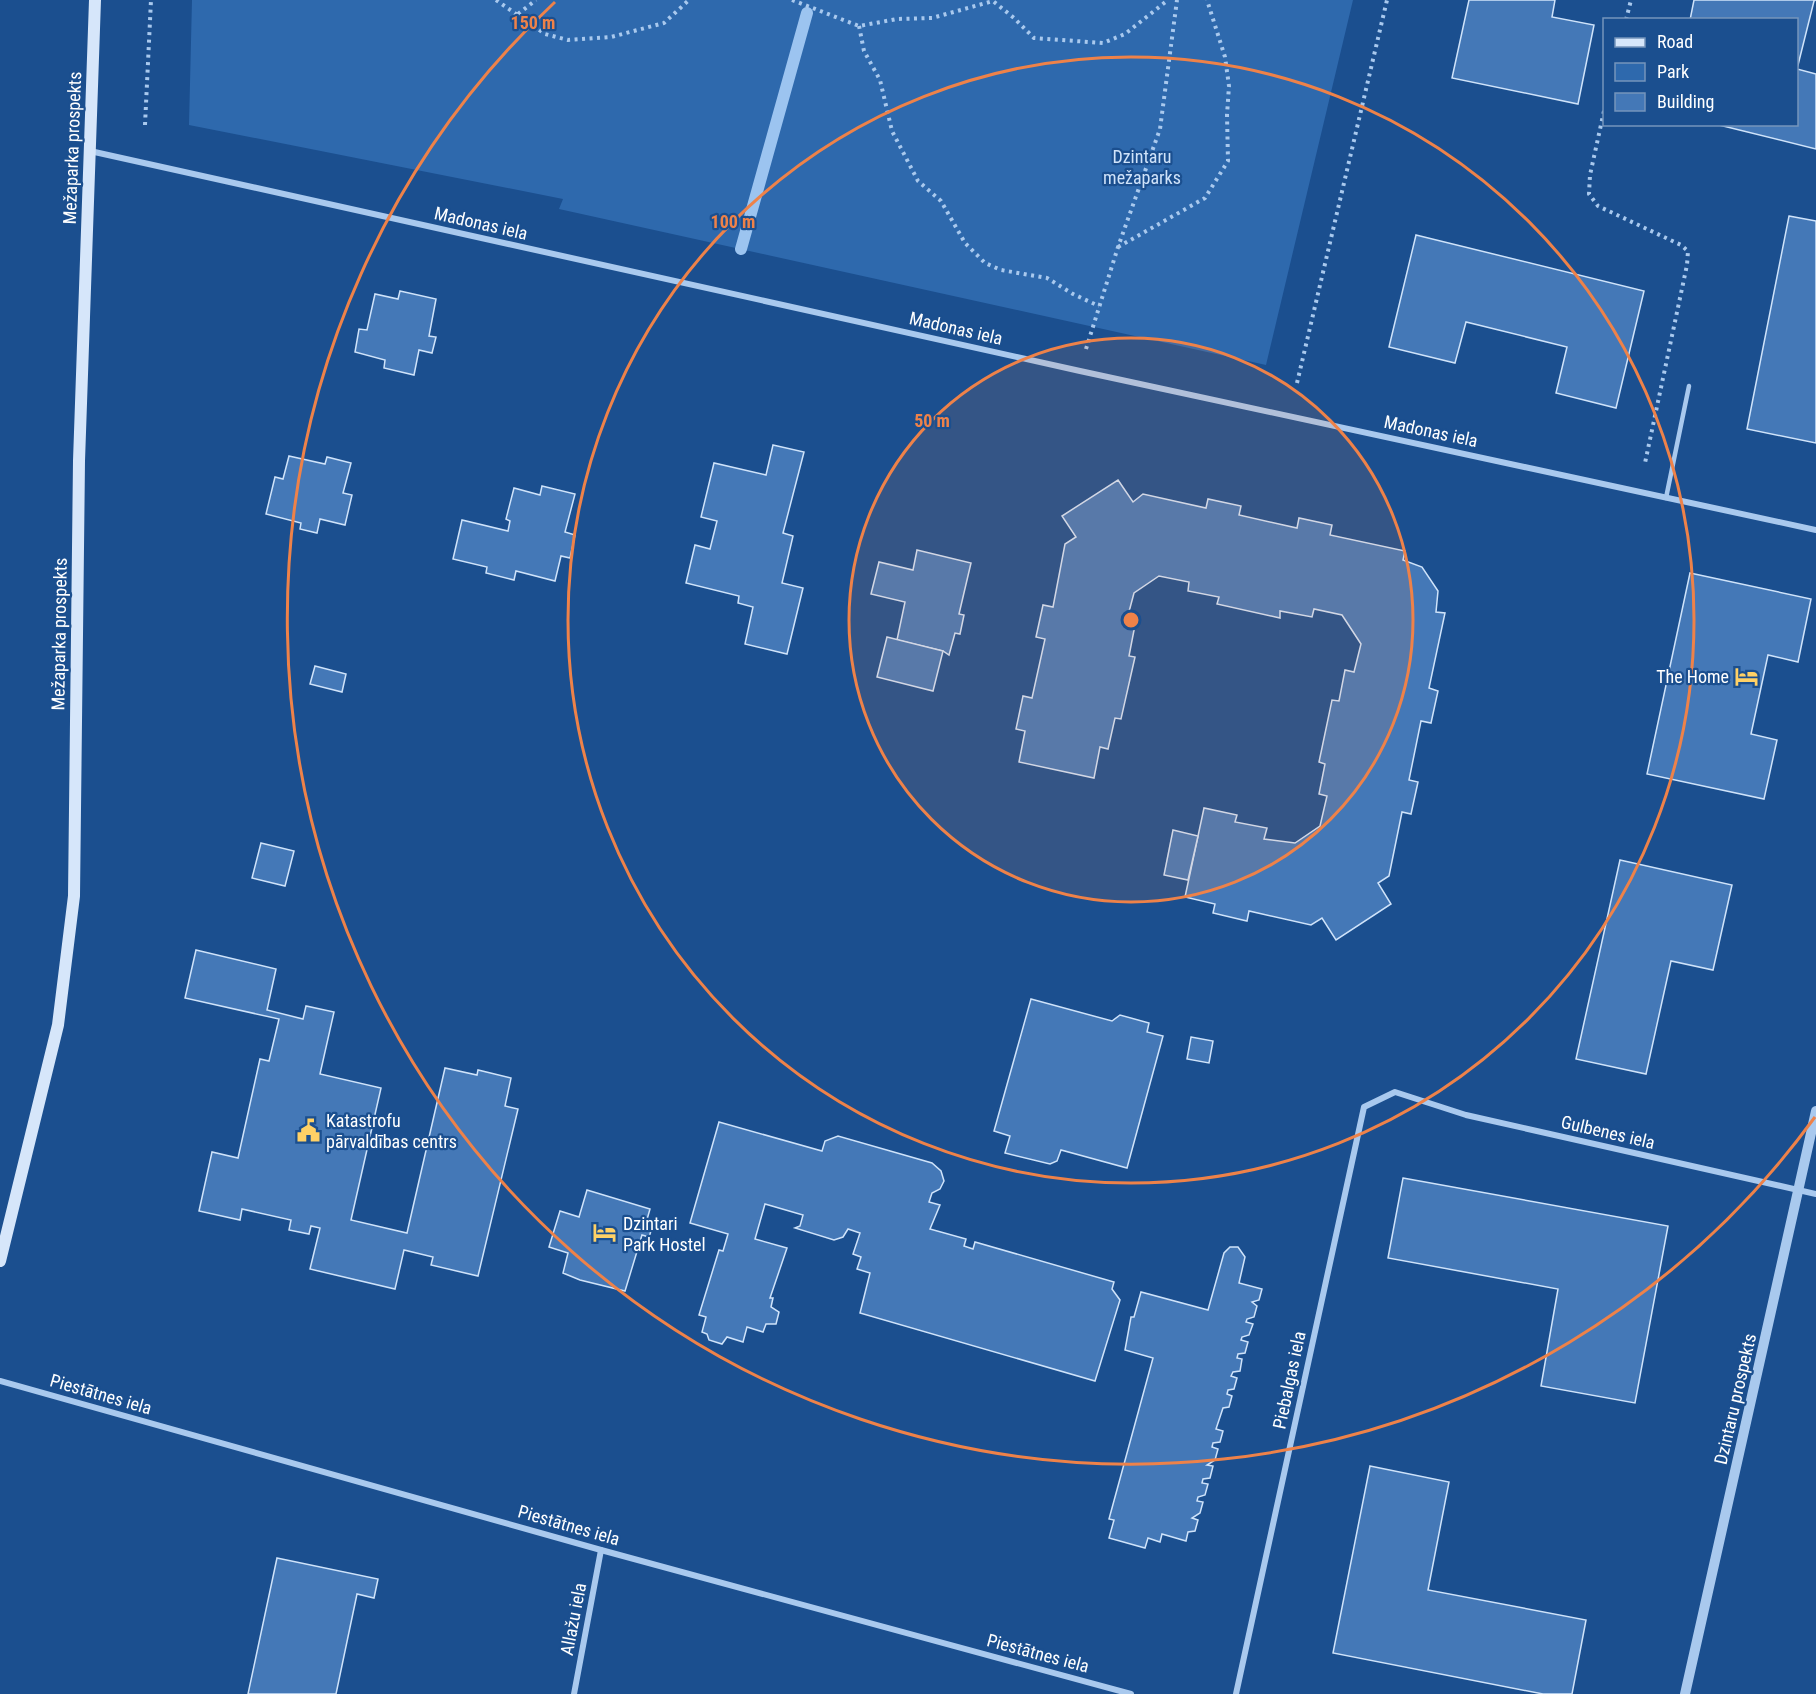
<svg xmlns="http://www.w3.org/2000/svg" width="1816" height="1694" font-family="'Roboto Condensed',sans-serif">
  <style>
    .green { fill: #2e69ad }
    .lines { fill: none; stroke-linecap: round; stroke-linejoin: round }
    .stream { stroke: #9cc4f0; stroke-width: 12 }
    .building { fill: #4478b7; stroke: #cfe3fa; stroke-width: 1.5 }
    .path { stroke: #a9c9ee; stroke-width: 4; stroke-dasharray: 3 4.5; stroke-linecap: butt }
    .service { stroke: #a9c9ee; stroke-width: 4.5 }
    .minor { stroke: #a9c9ee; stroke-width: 6 }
    .tertiary { stroke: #a9c9ee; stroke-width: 10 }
    .secondary { stroke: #d6e6fa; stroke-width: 12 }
    .ring { fill: none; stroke: #ee8249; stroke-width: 3 }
    .labels { text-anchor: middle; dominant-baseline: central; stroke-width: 4.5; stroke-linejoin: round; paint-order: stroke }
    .street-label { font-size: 18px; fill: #fff; stroke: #1b4f8f }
    .park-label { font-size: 18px; fill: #cfe3fa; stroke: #1b4f8f }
    .poi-label { font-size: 18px; fill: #fff; stroke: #1b4f8f; text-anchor: start }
    .centre { fill: #ee8249; stroke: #1b4f8f; stroke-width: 3 }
    .ring-label { font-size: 18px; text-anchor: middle; font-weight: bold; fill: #ee8249; stroke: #1b4f8f; stroke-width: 4.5; stroke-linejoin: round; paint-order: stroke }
  </style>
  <rect width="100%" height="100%" fill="#1b4f8f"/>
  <polygon class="green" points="192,0 1353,0 1266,365 559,209 563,199 189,125"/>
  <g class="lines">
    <polyline class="stream" points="741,249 807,13"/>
  </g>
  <g class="building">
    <polygon points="1469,0 1555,0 1552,17 1594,25 1578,104 1452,78"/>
    <polygon points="1694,0 1816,0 1814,1 1797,69 1816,74 1816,149 1715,124 1796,124 1796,20 1690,20"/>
    <polygon points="1789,216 1816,221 1816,443 1747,429"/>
    <polygon points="1416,235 1644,291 1616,408 1556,393 1567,347 1466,322 1455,363 1389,347"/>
    <polygon points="400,291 436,299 429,336 436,337 432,353 419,350 414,375 384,368 385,360 355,352 359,329 367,330 375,294 398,299"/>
    <polygon points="773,445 804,452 783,533 793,536 782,583 803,588 787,654 745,644 753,607 738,603 739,596 686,583 695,545 710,549 717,521 701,517 714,463 766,475"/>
    <polygon points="289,456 325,464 327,457 351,463 343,493 352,495 345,525 320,519 317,533 300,529 301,523 266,514 275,477 283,479"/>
    <polygon points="1118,480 1133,502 1143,494 1206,508 1208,499 1241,506 1239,515 1297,528 1299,518 1332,525 1330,535 1405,551 1403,560 1422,567 1438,591 1436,612 1445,613 1429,688 1438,691 1431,723 1421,721 1409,780 1418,782 1411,814 1402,812 1389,876 1378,883 1391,904 1336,940 1322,918 1311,925 1249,911 1247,921 1213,913 1215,904 1185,897 1204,808 1237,815 1235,822 1267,828 1264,839 1295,843 1320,826 1327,796 1319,794 1325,764 1319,762 1332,700 1339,701 1345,670 1354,672 1361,644 1342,615 1314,609 1312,617 1280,611 1280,618 1217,604 1219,597 1188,591 1189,582 1159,576 1134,593 1126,623 1135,625 1129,656 1135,657 1121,719 1115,718 1108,749 1100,747 1094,778 1019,762 1025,731 1016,729 1023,696 1032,698 1045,639 1036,637 1043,605 1053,607 1065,544 1076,537 1062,516"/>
    <polygon points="542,486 575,494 565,532 575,535 570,558 561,556 555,581 516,571 514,580 486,573 487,567 453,559 462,520 508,531 510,521 506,519 514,488 540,495"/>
    <polygon points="917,550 971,563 959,614 964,615 960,634 955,633 949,655 943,651 897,640 905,602 871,594 879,562 913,570"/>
    <polygon points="1690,573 1811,599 1798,662 1768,655 1751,734 1777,740 1764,799 1647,774"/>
    <polygon points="887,637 943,651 933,691 877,677"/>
    <polygon points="315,666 346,674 342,692 310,684"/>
    <polygon points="1173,830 1198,836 1188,880 1164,875"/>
    <polygon points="261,843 294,851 285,886 252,878"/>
    <polygon points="1620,860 1732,885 1713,970 1671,961 1646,1074 1576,1059"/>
    <polygon points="196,950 276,969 267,1010 303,1019 306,1006 334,1012 320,1074 381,1088 351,1220 407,1233 445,1068 477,1075 478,1070 511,1078 505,1106 518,1109 478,1276 431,1265 433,1257 404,1250 395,1289 310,1269 320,1228 311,1226 309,1234 289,1230 291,1220 242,1209 240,1220 199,1211 212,1152 238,1158 260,1059 269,1061 279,1019 185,998"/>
    <polygon points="1031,999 1112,1021 1120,1015 1149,1023 1147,1032 1163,1036 1127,1168 1061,1150 1057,1161 1050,1164 1005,1153 1010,1136 994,1131"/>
    <polygon points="1191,1037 1213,1041 1209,1063 1187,1059"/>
    <polygon points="719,1122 822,1151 825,1141 838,1136 932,1163 941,1171 944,1181 940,1189 932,1193 929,1202 940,1205 930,1229 966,1239 964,1246 973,1249 975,1242 1114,1282 1112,1289 1120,1300 1095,1381 860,1313 870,1273 857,1269 861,1257 853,1254 860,1233 848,1229 843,1237 834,1240 795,1228 800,1226 803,1215 765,1204 755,1239 787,1248 770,1298 773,1298 771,1307 779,1312 776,1324 766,1324 763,1332 747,1327 743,1342 727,1337 722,1344 709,1340 707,1334 702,1332 706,1317 699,1315 719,1250 723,1251 728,1234 690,1223"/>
    <polygon points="1403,1178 1668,1226 1635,1403 1541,1386 1558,1289 1388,1258"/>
    <polygon points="587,1190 650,1209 646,1223 653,1225 649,1237 642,1235 625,1291 580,1280 563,1273 568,1253 549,1247 560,1211 579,1217"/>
    <polygon points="1230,1247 1238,1247 1245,1257 1239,1283 1262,1289 1259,1300 1252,1302 1257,1306 1254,1317 1247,1319 1246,1322 1253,1324 1249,1335 1242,1337 1241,1340 1248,1342 1245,1353 1238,1354 1237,1358 1242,1359 1240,1371 1233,1372 1231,1376 1237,1378 1234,1389 1228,1390 1227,1394 1232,1396 1229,1407 1223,1408 1216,1429 1223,1431 1220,1442 1213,1443 1212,1447 1218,1449 1215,1460 1207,1465 1213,1466 1210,1478 1203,1479 1202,1483 1208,1484 1205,1495 1198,1497 1197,1501 1203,1502 1200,1513 1192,1518 1198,1520 1195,1531 1188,1532 1186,1541 1162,1534 1160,1542 1148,1538 1145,1548 1109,1538 1114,1520 1109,1519 1153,1358 1125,1350 1131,1317 1134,1317 1141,1292 1208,1310 1224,1253"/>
    <polygon points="1370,1466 1449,1482 1428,1590 1586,1620 1572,1694 1543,1694 1333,1653"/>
    <polygon points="277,1558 378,1579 374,1598 357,1594 336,1694 248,1694"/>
  </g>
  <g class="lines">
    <g class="path">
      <polyline points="496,0 545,34 568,40 611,37 664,23 689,0"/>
      <polyline points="792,0 859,26 897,19 932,18 993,1 1014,18 1034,38 1103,43 1125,34 1168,0"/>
      <polyline points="518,14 536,0"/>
      <polyline points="1626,20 1631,0"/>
      <polyline points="859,26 864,51 880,80 892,131 918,181 941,201 965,243 985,263 1001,270 1047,278 1073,294 1099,306"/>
      <polyline points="1604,111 1590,175 1589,194 1598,206 1681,245 1688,251 1687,265 1645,463"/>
      <polyline points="145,125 151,0"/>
      <polyline points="1118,247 1205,198 1228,161 1227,115 1229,86 1225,57 1207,0"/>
      <polyline points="1086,349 1118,247 1160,129 1177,0"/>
      <polyline points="1297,383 1387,0"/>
    </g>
    <polyline class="service" points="1666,498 1689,386"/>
    <g class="minor">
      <polyline points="90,151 1080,371 1816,530"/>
      <polyline points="0,1381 601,1550 1131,1694"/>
      <polyline points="574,1694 601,1550"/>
      <polyline points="1236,1694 1364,1107 1395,1092 1466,1115 1816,1194"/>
    </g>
    <polyline class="tertiary" points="1685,1694 1816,1111"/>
    <polyline class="secondary" points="0,1261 58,1025 74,896 79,461 95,0"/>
  </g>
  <circle cx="1131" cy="620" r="282" fill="#ee8249" fill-opacity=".12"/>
  <g class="ring">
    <circle cx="1131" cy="620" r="282"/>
    <circle cx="1131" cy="620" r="563"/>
    <path d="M1815 1117A845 845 0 1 1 555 2"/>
  </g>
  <defs>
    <symbol id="hotel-bare" viewBox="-9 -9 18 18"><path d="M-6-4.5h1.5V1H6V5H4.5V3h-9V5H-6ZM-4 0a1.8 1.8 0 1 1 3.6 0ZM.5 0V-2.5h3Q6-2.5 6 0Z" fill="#ffd166" stroke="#1b4f8f" stroke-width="2.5" paint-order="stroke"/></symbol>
    <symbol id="civic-bare" viewBox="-9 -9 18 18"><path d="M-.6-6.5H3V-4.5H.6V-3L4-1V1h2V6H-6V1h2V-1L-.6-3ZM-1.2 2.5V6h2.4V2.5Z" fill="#ffd166" stroke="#1b4f8f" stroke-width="2.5" paint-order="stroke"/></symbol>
  </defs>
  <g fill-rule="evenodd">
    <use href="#hotel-bare" x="1730" y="660" width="33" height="33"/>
    <use href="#civic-bare" x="292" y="1114" width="33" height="33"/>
    <use href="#hotel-bare" x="588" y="1216" width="33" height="33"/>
  </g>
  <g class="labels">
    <g class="street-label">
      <text transform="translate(72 148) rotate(-88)">Mežaparka prospekts</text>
      <text transform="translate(481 223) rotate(13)">Madonas iela</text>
      <text transform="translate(956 328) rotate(13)">Madonas iela</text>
      <text transform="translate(1431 431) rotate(12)">Madonas iela</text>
      <text transform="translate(59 634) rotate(-89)">Mežaparka prospekts</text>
      <text transform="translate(1608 1132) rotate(13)">Gulbenes iela</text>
      <text transform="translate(1289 1380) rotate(-78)">Piebalgas iela</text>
      <text transform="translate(101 1394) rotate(16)">Piestātnes iela</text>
      <text transform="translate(1735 1399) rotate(-77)">Dzintaru prospekts</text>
      <text transform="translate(569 1525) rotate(16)">Piestātnes iela</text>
      <text transform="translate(573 1619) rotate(-79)">Allažu iela</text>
      <text transform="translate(1038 1653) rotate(15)">Piestātnes iela</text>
    </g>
    <g class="park-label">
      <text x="1142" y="156">Dzintaru<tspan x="1142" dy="21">mežaparks</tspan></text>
    </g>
    <g class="poi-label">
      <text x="1729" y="676" text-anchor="end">The Home</text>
      <text x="326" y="1120">Katastrofu<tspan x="326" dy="21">pārvaldības centrs</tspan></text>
      <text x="623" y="1223">Dzintari<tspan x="623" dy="21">Park Hostel</tspan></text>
    </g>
  </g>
  <circle cx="1131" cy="620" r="9" class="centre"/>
  <g class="ring-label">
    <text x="533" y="29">150 m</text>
    <text x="733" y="228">100 m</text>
    <text x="932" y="427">50 m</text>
  </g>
  <rect x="1603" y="18" width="195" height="108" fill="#1b4f8f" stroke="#7695bc" stroke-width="1.5"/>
  <rect x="1615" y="38" width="30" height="9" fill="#d6e6fa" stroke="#7695bc" stroke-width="1.5"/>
  <text x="1657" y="48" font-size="18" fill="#ffffff">Road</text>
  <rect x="1615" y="63" width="30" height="18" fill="#2e69ad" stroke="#7695bc" stroke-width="1.5"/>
  <text x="1657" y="78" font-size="18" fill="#ffffff">Park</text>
  <rect x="1615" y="93" width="30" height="18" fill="#4478b7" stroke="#7695bc" stroke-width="1.5"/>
  <text x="1657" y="108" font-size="18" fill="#ffffff">Building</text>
</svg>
